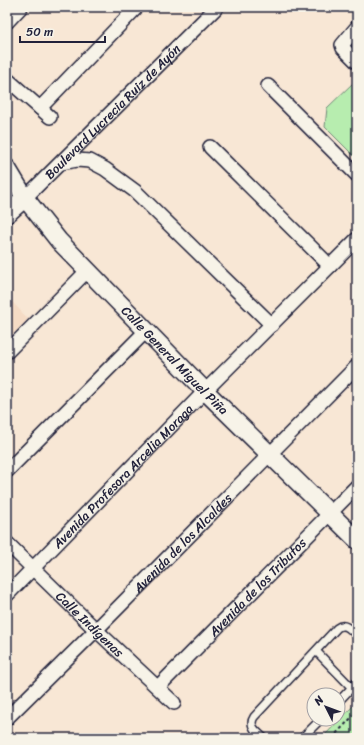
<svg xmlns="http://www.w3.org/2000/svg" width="364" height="745" font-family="Sriracha,sans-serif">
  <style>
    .built { fill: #f5dbc5 }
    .green { fill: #b7edaf; stroke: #6c8875 }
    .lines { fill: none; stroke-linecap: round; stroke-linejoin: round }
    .service-casing { stroke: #22223b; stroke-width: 10 }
    .minor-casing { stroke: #22223b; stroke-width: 16 }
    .tertiary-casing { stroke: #22223b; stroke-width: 20 }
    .path { stroke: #22223b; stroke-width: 2; stroke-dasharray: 3 3; stroke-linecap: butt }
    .service { stroke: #f7f3e8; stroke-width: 7 }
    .minor { stroke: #f7f3e8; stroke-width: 13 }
    .tertiary { stroke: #f7f3e8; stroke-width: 17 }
    .labels { text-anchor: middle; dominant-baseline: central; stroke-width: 4; stroke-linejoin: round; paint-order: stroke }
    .street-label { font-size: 13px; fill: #22223b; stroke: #f7f3e8 }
  </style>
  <rect width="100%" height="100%" fill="#f8e7d5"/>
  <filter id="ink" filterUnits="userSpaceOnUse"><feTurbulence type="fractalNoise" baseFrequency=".025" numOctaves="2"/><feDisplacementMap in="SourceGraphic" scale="8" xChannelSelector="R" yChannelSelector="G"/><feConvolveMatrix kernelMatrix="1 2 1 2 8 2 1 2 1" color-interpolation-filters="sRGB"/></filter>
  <g filter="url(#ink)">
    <polygon class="built" points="7,296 28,319 7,340"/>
    <g class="green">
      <polygon points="353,83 357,84 357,159 325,127 327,108"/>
      <polygon points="357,702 357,738 322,738"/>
    </g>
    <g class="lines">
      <defs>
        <g id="service">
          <polyline points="316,651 357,693"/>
          <polyline points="338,702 357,682"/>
          <path d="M264 738C257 732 248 726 254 717L337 628C345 622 351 630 357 636"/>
          <polyline points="302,738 321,719"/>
        </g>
        <g id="minor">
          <polyline points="7,22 21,7"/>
          <polyline points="357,27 342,45 343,48 357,62"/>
          <polyline points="7,79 50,117"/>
          <polyline points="268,86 357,175"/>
          <polyline points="40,108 137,7"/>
          <polyline points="210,147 330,266"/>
          <polyline points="61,163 77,160 90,161 105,169 135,191 272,325"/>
          <path id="s1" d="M25 198 217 7"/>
          <polyline points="7,352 88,270"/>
          <polyline points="7,471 147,330"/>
          <path id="s2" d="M7 543 96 630 174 703"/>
          <path id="s3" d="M7 595 205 391 357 239"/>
          <path id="s4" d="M158 687 357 486"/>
          <path id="s5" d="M7 718 96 630 357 366"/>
        </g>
        <g id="tertiary">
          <path id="s6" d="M7 168 25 198 59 241 205 391 357 540"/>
          <polyline points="7,214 25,198"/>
        </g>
      </defs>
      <use href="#service" class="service-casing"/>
      <use href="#minor" class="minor-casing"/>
      <use href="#tertiary" class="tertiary-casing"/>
      <g class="path">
        <polyline points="332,738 357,712"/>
        <polyline points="352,738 357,732"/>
      </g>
      <use href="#service" class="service"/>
      <use href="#minor" class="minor"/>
      <use href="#tertiary" class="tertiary"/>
    </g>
  </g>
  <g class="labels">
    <g class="street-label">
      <text stroke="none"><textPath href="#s1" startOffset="123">Boulevard Lucrecia Ruiz de Ayón</textPath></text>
      <text stroke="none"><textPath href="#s6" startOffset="256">Calle General Miguel Piña</textPath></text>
      <text stroke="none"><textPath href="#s3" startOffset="166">Avenida Profesora Arcelia Moraga</textPath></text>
      <text stroke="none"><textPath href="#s5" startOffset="248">Avenida de los Alcaldes</textPath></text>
      <text stroke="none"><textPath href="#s4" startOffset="141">Avenida de los Tributos</textPath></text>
      <text stroke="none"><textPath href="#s2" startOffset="116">Calle Indígenas</textPath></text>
    </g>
  </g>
  <rect width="364" height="745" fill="none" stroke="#f7f3e8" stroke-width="24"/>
  <rect x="12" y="12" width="340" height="721" fill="none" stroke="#22223b" stroke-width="1.5" filter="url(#ink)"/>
  <g transform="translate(326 707) rotate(312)"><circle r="19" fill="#f7f3e8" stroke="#a29fa3"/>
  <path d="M0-3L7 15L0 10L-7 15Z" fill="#22223b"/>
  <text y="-6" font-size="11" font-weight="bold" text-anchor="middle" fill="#22223b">N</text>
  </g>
  <path d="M20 36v6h85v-6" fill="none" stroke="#22223b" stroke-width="2"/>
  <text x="26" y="36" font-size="12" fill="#22223b" stroke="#f7f3e8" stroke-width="3" paint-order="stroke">50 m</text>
</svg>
